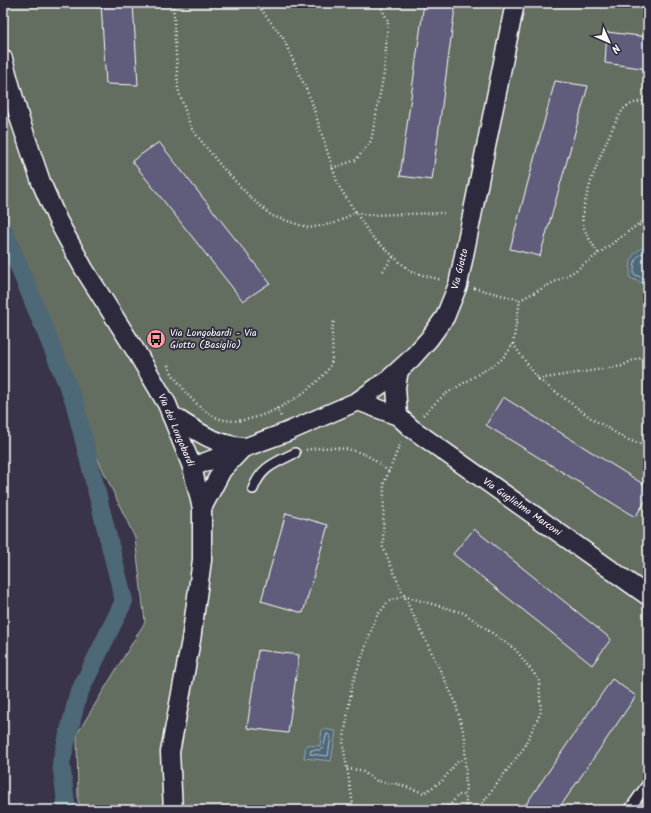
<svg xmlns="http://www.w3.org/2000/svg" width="651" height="813" font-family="Kalam,sans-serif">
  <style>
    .green { fill: #636d61; stroke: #b1b6b0 }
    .water { fill: #4e6777; stroke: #95a4ad }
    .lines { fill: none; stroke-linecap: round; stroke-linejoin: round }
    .shore { stroke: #b8c2c9; stroke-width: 1 }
    .canal { stroke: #4e6777; stroke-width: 18 }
    .building { fill: #615d7b; stroke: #fff }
    .service-casing { stroke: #fff; stroke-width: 12 }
    .minor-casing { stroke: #fff; stroke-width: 21 }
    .path { stroke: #fff; stroke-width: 2.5; stroke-dasharray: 1 3; stroke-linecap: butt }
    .service { stroke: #2f2a3d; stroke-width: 9 }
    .minor { stroke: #2f2a3d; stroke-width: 18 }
    .labels { text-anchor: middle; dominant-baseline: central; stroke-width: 3.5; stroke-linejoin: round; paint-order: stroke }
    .street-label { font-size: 10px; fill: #fff; stroke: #2f2a3d }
    .poi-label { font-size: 10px; fill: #fff; stroke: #2f2a3d; text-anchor: start }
  </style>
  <rect width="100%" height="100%" fill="#393449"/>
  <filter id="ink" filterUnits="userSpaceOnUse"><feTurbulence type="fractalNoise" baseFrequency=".025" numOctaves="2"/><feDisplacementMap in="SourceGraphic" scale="8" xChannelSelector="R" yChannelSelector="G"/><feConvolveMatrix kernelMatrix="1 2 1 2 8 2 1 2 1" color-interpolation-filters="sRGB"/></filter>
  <g filter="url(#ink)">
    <polygon class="green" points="3,3 648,3 648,810 82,810 78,801 77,734 145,622 135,538 92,447 57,345 3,210"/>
    <g class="water">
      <path d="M648 245V285L630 278C630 260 630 253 648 245Z"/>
      <polygon points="322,729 336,731 331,761 304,758 306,745 320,746"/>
    </g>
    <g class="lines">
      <g class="shore">
        <path d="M648 250C635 256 634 260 634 274L648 281"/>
        <polygon points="327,734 331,736 328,756 310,754 311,750 320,750 323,748"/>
      </g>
      <polyline class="canal" points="3,228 74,401 124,601 78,695 61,763 67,810"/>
    </g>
    <g class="building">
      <polygon points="101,3 133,3 138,85 106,84"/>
      <polygon points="424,3 435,3 455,8 432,180 400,176"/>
      <polygon points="607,32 648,37 648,69 605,63"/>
      <polygon points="555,81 588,86 540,256 510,249"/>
      <polygon points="159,142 270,283 243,301 132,161"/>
      <polygon points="503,397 648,487 648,497 635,517 486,425"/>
      <polygon points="286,513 328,525 303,613 261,601"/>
      <polygon points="474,529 611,639 592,665 453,554"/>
      <polygon points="258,650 299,655 288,733 247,728"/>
      <polygon points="612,679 636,696 558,810 522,810"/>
    </g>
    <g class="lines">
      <defs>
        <g id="service">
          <path d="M253 489C261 467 275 463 295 453"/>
          <polyline points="629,810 648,783"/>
        </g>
        <g id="minor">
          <polyline points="3,59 20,120 41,182 58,221 84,269 137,353 167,404 192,467 202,508 202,560 191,640 170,752 173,810"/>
          <polyline points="358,401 398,416 411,428 648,596"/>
          <path d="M171 415C197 431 211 443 242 447"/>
          <polyline points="398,416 396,387 399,370"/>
          <polyline points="192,467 287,432 358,401 390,378 411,359 429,339 445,317 458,285 515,3"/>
          <polyline points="202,508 222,470 240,451"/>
        </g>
      </defs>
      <use href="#service" class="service-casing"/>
      <use href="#minor" class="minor-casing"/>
      <g class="path">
        <polyline points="173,3 178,89 191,128 221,166 252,199 272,216 309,228 335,223 356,212 367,215 444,213"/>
        <polyline points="256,3 283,38 311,100 338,185 371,236 411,272 442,280"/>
        <polyline points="332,168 356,160 371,141 384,73 388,21 379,3"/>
        <polyline points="639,225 648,224"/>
        <path d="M598 253C593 244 585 234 583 224 578 206 611 125 623 110 629 103 639 101 648 101"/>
        <polyline points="383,271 394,256"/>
        <polyline points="474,288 520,300"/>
        <polyline points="513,344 538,379 591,418 626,439 648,447"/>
        <path d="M168 365C172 376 181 385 188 395 197 405 211 418 225 420 257 426 306 396 326 372 339 357 327 335 335 319"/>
        <polyline points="538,379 622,366 633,360 648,357"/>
        <polyline points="277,408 281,417"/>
        <polyline points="423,415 444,395 500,361 508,352 513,344 520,300 575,271 648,217"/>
        <polyline points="401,442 384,483 383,547 404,596 455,701 465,738 466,810"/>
        <path d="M306 450C324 446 348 447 366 455 374 459 382 466 389 472"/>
        <polyline points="347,769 360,770 377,781 398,784 424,793 442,781 457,762 464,758"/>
        <polyline points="356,810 353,804 343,744 352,685 376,617 389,601 404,596 464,613 516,650 539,680 541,712 523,749 477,810"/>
        <polyline points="446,810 458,795 465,795"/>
      </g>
      <use href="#service" class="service"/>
      <use href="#minor" class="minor"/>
    </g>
  </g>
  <defs>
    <symbol id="bus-disc" viewBox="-11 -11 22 22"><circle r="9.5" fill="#ff9aa2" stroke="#2f2a3d"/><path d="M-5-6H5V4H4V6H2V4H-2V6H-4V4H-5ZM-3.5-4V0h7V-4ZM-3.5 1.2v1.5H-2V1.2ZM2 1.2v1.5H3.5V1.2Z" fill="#111"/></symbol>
  </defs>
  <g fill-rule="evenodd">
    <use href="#bus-disc" x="145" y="328" width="22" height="22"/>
  </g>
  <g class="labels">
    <g class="street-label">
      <text transform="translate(460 269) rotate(-76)">Via Giotto</text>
      <text transform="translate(176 430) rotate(67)">Via dei Longobardi</text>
      <text transform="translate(522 507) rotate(35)">Via Guglielmo Marconi</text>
    </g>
    <g class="poi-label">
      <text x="170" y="333">Via Longobardi - Via<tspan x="170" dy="12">Giotto (Basiglio)</tspan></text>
    </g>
  </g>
  <rect width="651" height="813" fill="none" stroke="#2f2a3d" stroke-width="16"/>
  <rect x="8" y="8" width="635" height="797" fill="none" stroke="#fff" stroke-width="1.5" filter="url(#ink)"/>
  <g transform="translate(609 42) rotate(135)" stroke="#2f2a3d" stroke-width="3" paint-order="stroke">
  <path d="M0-3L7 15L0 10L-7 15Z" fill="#ffffff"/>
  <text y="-6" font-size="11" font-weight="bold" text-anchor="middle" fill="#ffffff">N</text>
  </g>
</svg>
